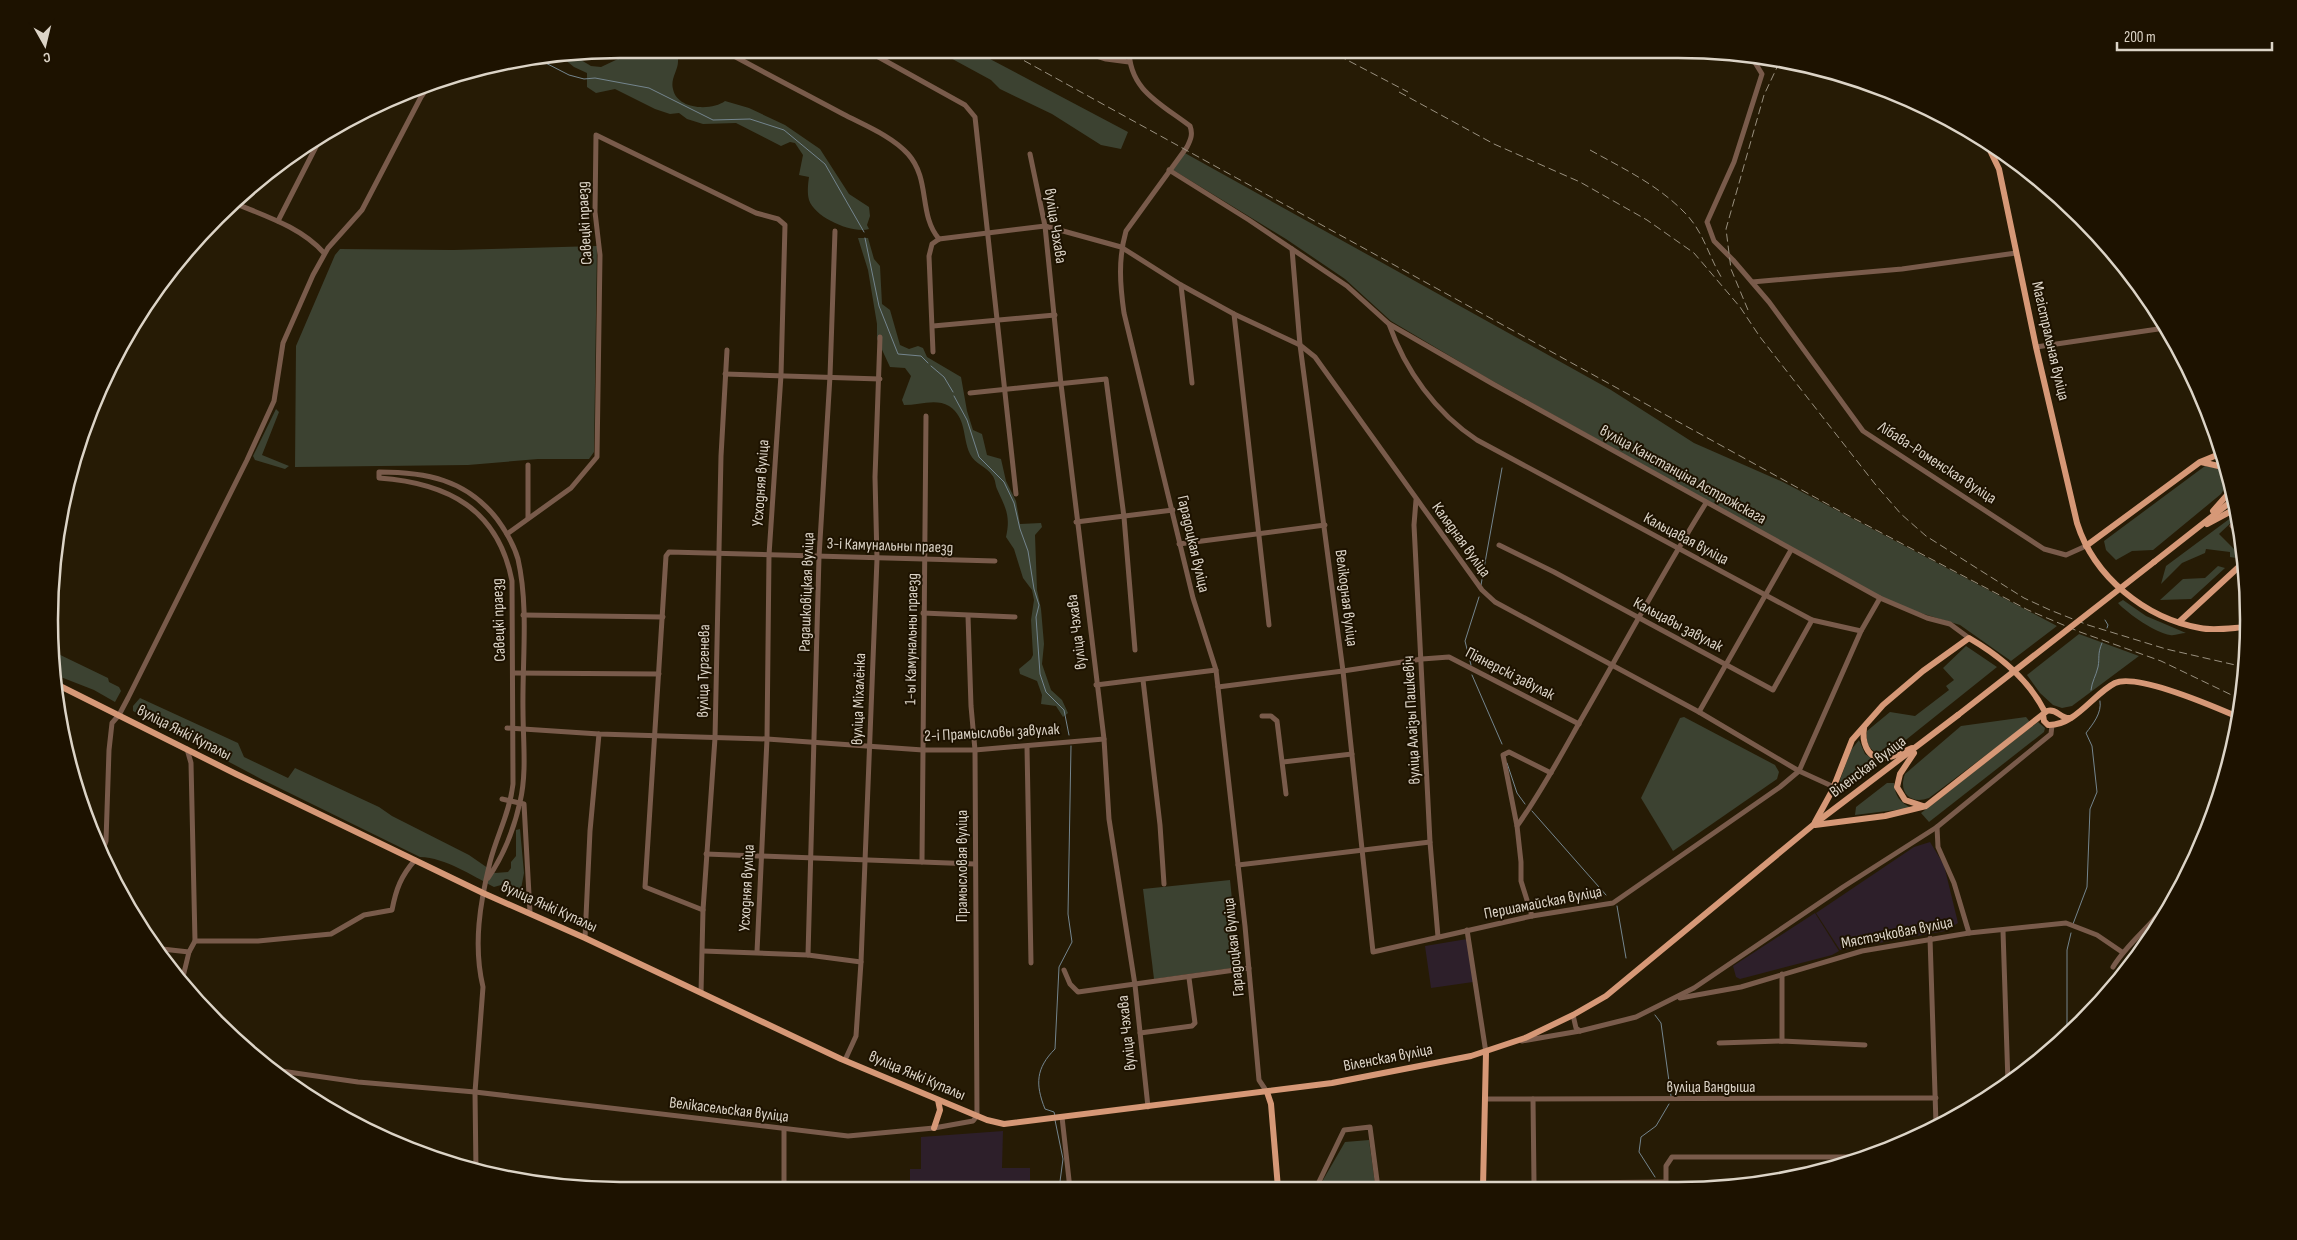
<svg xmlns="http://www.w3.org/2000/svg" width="2297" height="1240" font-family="'Sofia Sans Condensed',sans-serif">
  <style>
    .education { fill: #2d1f2a }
    .green { fill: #3c4231 }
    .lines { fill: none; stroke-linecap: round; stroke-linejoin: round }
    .stream { stroke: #74858e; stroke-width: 1 }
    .minor { stroke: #795b4b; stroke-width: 5 }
    .major { stroke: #d69877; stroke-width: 6 }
    .rail { stroke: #99907f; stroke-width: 1; stroke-dasharray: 8 4; stroke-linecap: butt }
    .major-bridge { stroke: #d69877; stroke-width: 6 }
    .labels { text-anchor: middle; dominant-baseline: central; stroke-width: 4; stroke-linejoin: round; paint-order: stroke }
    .street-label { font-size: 16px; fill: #dcd4c7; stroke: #1d1200 }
    .rim { fill: none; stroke: #dcd4c7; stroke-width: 2.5 }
  </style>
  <rect width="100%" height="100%" fill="#261b05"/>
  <g class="education">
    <polygon points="1930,842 1944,865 1958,923 1945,931 1840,950 1816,913 1914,847"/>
    <polygon points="1815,913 1839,951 1832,955 1740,979 1736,977 1733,966"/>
    <polygon points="1467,939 1473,982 1431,988 1425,946"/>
    <polygon points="1003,1131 1002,1168 1030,1168 1030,1189 910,1189 910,1169 921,1169 921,1137"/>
  </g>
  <g class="green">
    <path d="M651 49H668L678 59C679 70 670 78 673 89 677 110 712 111 725 101L749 108 785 125 820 149 849 194 869 207 870 216 867 225 869 229C853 234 815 218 809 200 807 193 808 184 809 177L799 175 803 155 795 143 790 142 781 146 736 123 703 124 687 119 679 113 670 114 655 109 615 89 596 93 587 87V73L574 67 559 55 571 54 591 66 601 67 620 58 645 55Z"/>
    <polygon points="934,49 971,49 1128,132 1121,149 1101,145 1052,114 1000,89 991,80"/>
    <polygon points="1183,152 1611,390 1694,443 1783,482 2057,626 2011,661 1960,625 1917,612 1877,595 1482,375 1391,321 1345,279 1286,239 1170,168"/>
    <path d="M858 238H868L874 259 880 266 882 304 890 310 900 345 909 349 918 346 923 348 927 357 961 377 967 411 973 430 982 434 987 455 1001 459 1006 481 1016 501 1020 524 1041 523 1042 527 1035 535 1037 590 1041 609 1044 644 1042 664 1051 690 1062 700 1068 713 1063 717 1056 706 1041 704 1042 695 1037 681 1020 674 1019 669 1031 659 1033 655 1031 620 1034 600 1032 590 1023 578 1014 549 1006 537C1011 515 1005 507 997 489 995 485 996 480 992 475 987 467 975 464 970 454 962 437 967 418 949 406 936 398 919 405 904 405L902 400 911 376 905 368 890 367 877 339V324L868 270Z"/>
    <polygon points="597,246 594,452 589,459 538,459 468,465 295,467 296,346 335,255 340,249 453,250"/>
    <polygon points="276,409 279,412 262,455 289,466 285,469 255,460 253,456"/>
    <polygon points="2205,466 2221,469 2225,474 2226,486 2221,494 2153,550 2132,551 2116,560 2106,550 2104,541"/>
    <polygon points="2236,514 2236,518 2219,534 2240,555 2236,558 2230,557 2230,552 2206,549 2205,553 2182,563 2161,584 2166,566"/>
    <polygon points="2218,566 2225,568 2191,599 2160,600 2183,579 2205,578"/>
    <path d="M2123 600 2146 616 2186 633C2181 633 2175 636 2170 635 2156 633 2128 614 2118 603Z"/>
    <polygon points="2079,634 2139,656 2072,706 2062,708 2053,705 2040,693 2027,675"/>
    <path d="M1966 646 1997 667 1892 751 1879 754C1869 750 1865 742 1867 731L1890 712 1915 716 1949 690 1946 686 1954 680 1943 668Z"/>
    <polygon points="50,650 108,678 109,682 119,687 121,691 115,702 94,690 53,674"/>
    <path d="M140 698 238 743 244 757 288 778 295 768 379 807 392 816 469 855 495 873 508 872 511 868V862L516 856V830L520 829 524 873 521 889 514 892 501 885 494 887C471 875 446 858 420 857L263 780 133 711V706Z"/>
    <polygon points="1684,717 1775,765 1779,772 1777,779 1673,851 1641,798 1680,718"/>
    <path d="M2026 717 2030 722 1929 798C1910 805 1898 792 1905 774L1961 726Z"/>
    <polygon points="2038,722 2045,728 2044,732 1929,822 1921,813"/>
    <polygon points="1859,740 1865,754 1878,762 1877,766 1842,793 1836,791 1851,750"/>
    <path d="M1887 783H1894C1895 796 1900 803 1912 808L1855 815 1856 807Z"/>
    <polygon points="1230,880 1239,967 1154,979 1143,889"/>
    <polygon points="1369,1140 1375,1184 1319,1187 1345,1142"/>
  </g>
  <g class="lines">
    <g class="stream">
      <polyline points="534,57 569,75 584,79 595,78 649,88 713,120 750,119 784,130 825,164 864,232"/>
      <polyline points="865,238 879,306 898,354 921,356 928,363"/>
      <polyline points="931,366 944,377 953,392"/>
      <polyline points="954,396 967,420 979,457 1004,482 1014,503 1020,529 1028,551 1034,589 1039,605 1036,617 1040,674 1046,692 1064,710 1069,735"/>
      <polyline points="1481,585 1502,468"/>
      <polyline points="2105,620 2108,625 2107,628"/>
      <polyline points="1471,665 1465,641 1479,597"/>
      <polyline points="1472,675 1502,744"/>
      <path d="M2091 690C2092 681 2096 676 2098 667 2100 657 2097 655 2102 643"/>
      <polyline points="1507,763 1517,793 1525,804"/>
      <polyline points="1532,811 1606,895"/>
      <polyline points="1617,906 1626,958"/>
      <path d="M2073 924 2087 887 2090 809 2097 792 2092 746 2086 733C2093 724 2102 713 2100 701"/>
      <polyline points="1655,1015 1661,1023 1671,1096"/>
      <polyline points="2067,1031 2067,950 2071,933"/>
      <path d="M1055 1116 1054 1112 1045 1109C1035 1084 1036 1068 1055 1049L1059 967 1072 942 1068 914 1071 746"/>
      <polyline points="1055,1120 1063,1159 1059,1189"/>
      <polyline points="1655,1177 1639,1152 1641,1137 1656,1126 1669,1104"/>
      <polyline points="1659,1185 1659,1187"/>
    </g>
    <g class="minor">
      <path d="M721 49C761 71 802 92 843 114 864 125 892 136 908 154 931 180 918 214 939 239"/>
      <polyline points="864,49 965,105 975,117 1016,494"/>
      <polyline points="1075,49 1106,59 1129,62"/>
      <path d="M1129 49C1129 90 1160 103 1190 126 1193 134 1191 139 1187 147L1126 231C1118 259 1120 285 1124 313L1193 598 1216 670 1245 926 1259 1080 1267 1092"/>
      <polyline points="1751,56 1762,74 1734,162 1707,222 1714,241 1733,260 1769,302 1863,431 2044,549 2066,555 2086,546"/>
      <polyline points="1030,154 1045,226 1061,384 1104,739 1109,819 1135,985 1148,1107"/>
      <polyline points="1169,170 1249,220 1347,286 1389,324 1493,384 1880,598 1927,618 1950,624 1969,638"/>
      <path d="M234 203C265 216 301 227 324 253"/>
      <polyline points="278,221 323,133"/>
      <polyline points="939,239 1045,226 1121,247 1181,285 1234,314 1300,345 1315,357 1482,590 1495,602 1699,712 1799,771 1834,787"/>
      <polyline points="1292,249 1300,345 1343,671 1373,952 1532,916 1613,903 1780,787 1799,771 1861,631 1880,598"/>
      <polyline points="1752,282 1902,269 2016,253"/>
      <polyline points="1181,285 1192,383"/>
      <polyline points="1234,314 1269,625"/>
      <path d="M1389 324C1405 370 1436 413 1477 440L1812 620 1861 631"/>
      <polyline points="933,326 1055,315"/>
      <polyline points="2036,347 2165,328"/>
      <polyline points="933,352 929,256 932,244 939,239"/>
      <polyline points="725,374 880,379"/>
      <polyline points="970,393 1106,379 1124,517 1135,650"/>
      <polyline points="528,465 528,518"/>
      <polyline points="1416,500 1414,525 1430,842 1438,937"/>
      <polyline points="1076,522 1173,510"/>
      <polyline points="2232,526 2237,521"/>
      <polyline points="507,534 571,488 597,457 600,255 595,212 596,135 756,213 778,219 785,225 781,375 769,555 767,739 757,952"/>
      <polyline points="1179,544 1325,525"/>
      <polyline points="1499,545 1554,572 1773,690 1812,620"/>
      <polyline points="923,613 1015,617"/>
      <polyline points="523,615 663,617"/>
      <polyline points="513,673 659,674"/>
      <polyline points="1143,680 1160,825 1164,884"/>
      <polyline points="1096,685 1216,670"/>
      <polyline points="1218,687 1343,671 1422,659 1449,657 1579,724"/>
      <polyline points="1699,712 1791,550"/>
      <polyline points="1262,716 1271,716 1277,721 1286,794"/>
      <polyline points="507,728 599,734 767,739 923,750 975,750 1104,739"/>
      <polyline points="1027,747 1031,963"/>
      <polyline points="1283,762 1352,754"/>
      <polyline points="502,799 524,804 530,913"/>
      <polyline points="1517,826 1503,755 1509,752 1551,773"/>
      <polyline points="1937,827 1938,847 1954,883 1969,933"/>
      <polyline points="96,845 105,844 106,841 109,750 112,723 119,715 128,698 247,460 274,401 283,343 313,275 328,248 362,210 421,97 432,81"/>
      <polyline points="706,854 975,864"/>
      <polyline points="922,862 926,416"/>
      <polyline points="1238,865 1430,842"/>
      <polyline points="703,910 645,887 666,556 669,552 995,561"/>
      <path d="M1532 916 1521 881V862L1517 826C1540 794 1559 759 1578 725 1621 651 1661 575 1706 503"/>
      <polyline points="1467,930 1486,1053"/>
      <polyline points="2003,931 2008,1083"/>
      <polyline points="585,938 590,831 599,734"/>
      <polyline points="1930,938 1936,1124"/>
      <path d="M195 941H258L331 934 364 915 392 910C396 889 401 876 415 860"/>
      <polyline points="153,948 189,952"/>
      <polyline points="703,951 808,955 861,962"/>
      <polyline points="808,955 819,557 830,376 835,231"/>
      <path d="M2113 967C2128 942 2153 925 2169 901 2177 889 2170 887 2185 876"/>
      <polyline points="1064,970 1070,984 1078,992 1249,968"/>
      <polyline points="181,985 189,952 195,941 191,763 187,749"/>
      <polyline points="701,993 703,910 715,738 721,456 727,350"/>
      <polyline points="1680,998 1741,987 1862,951 1969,933 2066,923 2097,935 2122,952"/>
      <polyline points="1573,1015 1576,1028 1580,1031"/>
      <polyline points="1140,1033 1192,1026 1195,1023 1189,978"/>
      <polyline points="1522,1041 1580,1031 1636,1017 1694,988 1843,887 1937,827 2051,734 2052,725"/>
      <polyline points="1782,1041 1782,974"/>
      <polyline points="1719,1043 1782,1041 1865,1045"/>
      <polyline points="845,1060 856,1036 861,962 877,559 875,477 880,337"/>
      <polyline points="267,1069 358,1082 475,1092 848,1136 934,1128 973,1121 977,1116 975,750 971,706 968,616"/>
      <polyline points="1486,1099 1936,1098"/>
      <polyline points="1533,1099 1534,1183"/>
      <polyline points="1062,1117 1070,1189"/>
      <polyline points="784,1129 784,1189"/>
      <path d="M476 1172 475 1092 483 987C473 945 480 903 490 862 497 835 510 812 513 784L512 581C498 509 448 483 379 478V472C425 472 466 479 497 519 505 530 514 545 518 559 529 608 522 661 523 711 523 740 527 773 520 802 514 829 504 855 488 878"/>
      <polyline points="1666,1187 1666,1166 1672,1157 1869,1157"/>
      <polyline points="1316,1188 1344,1130 1370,1127 1378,1188"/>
      <polyline points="1395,1188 1483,1184 1665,1182"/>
    </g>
    <g class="major">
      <path d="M1986 142 1999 169 2036 347 2077 523C2094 577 2145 618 2200 628 2214 631 2231 628 2246 627"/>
      <polyline points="2201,462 2223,467 2229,476"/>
      <polyline points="2213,511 2228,494 2231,484"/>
      <polyline points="2207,524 2235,509"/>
      <polyline points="2086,546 2200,462 2222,453"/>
      <polyline points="2154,562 2233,500"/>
      <polyline points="2179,622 2244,562"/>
      <polyline points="54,683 236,774 483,893 585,938 841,1059 987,1120 1004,1124 1332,1083 1471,1056 1525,1038 1573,1015 1606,996 1813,825 1958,715"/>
      <path d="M2043 715 2044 721 2048 725C2075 726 2093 694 2115 683 2137 673 2215 707 2238 717"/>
      <path d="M1864 728C1862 740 1866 758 1882 758 1891 759 1903 752 1912 748"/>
      <polyline points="1914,753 1900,774 1897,787 1905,800 1923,806"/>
      <path d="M1815 822 1832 791 1852 740 1883 705 1923 671 1969 638C2000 656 2029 680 2045 712"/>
      <path d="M1815 825 1885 816 1926 806 2047 711C2057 708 2060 719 2070 718"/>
      <polyline points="1267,1092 1271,1104 1278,1188"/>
      <polyline points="934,1128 940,1110 938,1100"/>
      <polyline points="1483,1187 1486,1053"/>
    </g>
    <g class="rail">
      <polyline points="1003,49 1838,510 2028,610 2080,632 2161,661 2242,700"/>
      <polyline points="1328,50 1408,92"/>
      <polyline points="1399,92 1494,144 1580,182 1647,220 1694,253 1740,307 1760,337 1875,484 1901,514 1926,536 2024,598 2050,610 2088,625 2166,649 2244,667"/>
      <path d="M1590 150C1624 169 1658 185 1685 213 1704 232 1709 258 1723 280"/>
      <polyline points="1748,310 1731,269 1726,229 1764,95 1780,61"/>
    </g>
    <polyline class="major-bridge" points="1958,715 2154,562"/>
  </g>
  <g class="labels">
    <g class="street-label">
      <text transform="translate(585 223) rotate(-93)">Савецкі праезд</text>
      <text transform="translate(1055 226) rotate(81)">вуліца Чэхава</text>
      <text transform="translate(2050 341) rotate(77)">Магістральная вуліца</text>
      <text transform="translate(1937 463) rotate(33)">Лібава-Роменская вуліца</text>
      <text transform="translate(1683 475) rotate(29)">вуліца Канстанціна Астрожскага</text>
      <text transform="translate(761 483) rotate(-86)">Усходняя вуліца</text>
      <text transform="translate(1686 539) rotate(28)">Кальцавая вуліца</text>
      <text transform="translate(1461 540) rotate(54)">Калядная вуліца</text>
      <text transform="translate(1193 544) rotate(77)">Гарадоцкая вуліца</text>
      <text transform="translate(890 546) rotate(2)">3-і Камунальны праезд</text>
      <text transform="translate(807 592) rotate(-88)">Радашковіцкая вуліца</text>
      <text transform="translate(1346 598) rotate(83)">Велікодная вуліца</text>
      <text transform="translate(499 620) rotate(-92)">Савецкі праезд</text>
      <text transform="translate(1678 625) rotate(28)">Кальцавы завулак</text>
      <text transform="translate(1077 632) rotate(-97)">вуліца Чэхава</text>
      <text transform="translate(912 639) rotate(-89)">1-ы Камунальны праезд</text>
      <text transform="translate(704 671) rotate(-89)">вуліца Тургенева</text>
      <text transform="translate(1510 674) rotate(27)">Піянерскі завулак</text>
      <text transform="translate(859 699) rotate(-88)">вуліца Міхалёнка</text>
      <text transform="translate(1412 720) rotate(-93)">вуліца Алаізы Пашкевіч</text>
      <text transform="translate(184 733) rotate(27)">вуліца Янкі Купалы</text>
      <text transform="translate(992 733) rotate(-3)">2-і Прамысловы завулак</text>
      <text transform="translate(1868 767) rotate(-37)">Віленская вуліца</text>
      <text transform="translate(962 866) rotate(-90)">Прамысловая вуліца</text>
      <text transform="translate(747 888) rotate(-87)">Усходняя вуліца</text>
      <text transform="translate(1543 903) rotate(-11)">Першамайская вуліца</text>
      <text transform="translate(549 907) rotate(24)">вуліца Янкі Купалы</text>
      <text transform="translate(1897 933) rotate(-11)">Мястэчковая вуліца</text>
      <text transform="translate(1234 947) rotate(-96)">Гарадоцкая вуліца</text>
      <text transform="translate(1127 1033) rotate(-96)">вуліца Чэхава</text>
      <text transform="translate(1388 1058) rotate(-11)">Віленская вуліца</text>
      <text transform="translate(917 1076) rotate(23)">вуліца Янкі Купалы</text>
      <text x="1711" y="1087">вуліца Вандыша</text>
      <text transform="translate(729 1110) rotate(7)">Велікасельская вуліца</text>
    </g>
  </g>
  <path d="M0 0H2297V1240H0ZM620 58H1678A562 562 0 0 1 2240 620V620A562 562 0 0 1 1678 1182H620A562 562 0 0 1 58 620V620A562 562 0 0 1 620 58Z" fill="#1d1200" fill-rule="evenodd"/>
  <path class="rim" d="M620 58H1678A562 562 0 0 1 2240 620V620A562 562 0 0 1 1678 1182H620A562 562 0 0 1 58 620V620A562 562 0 0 1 620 58Z"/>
  <g transform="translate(45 45) rotate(172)" stroke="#1d1200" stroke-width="4" paint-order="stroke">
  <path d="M0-4L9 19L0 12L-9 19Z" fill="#dcd4c7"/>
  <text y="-8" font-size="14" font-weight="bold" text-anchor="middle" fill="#dcd4c7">С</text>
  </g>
  <path d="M2117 42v8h155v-8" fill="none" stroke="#dcd4c7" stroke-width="2.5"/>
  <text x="2124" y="42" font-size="15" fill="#dcd4c7" stroke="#1d1200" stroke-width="4" paint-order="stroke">200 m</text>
</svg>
